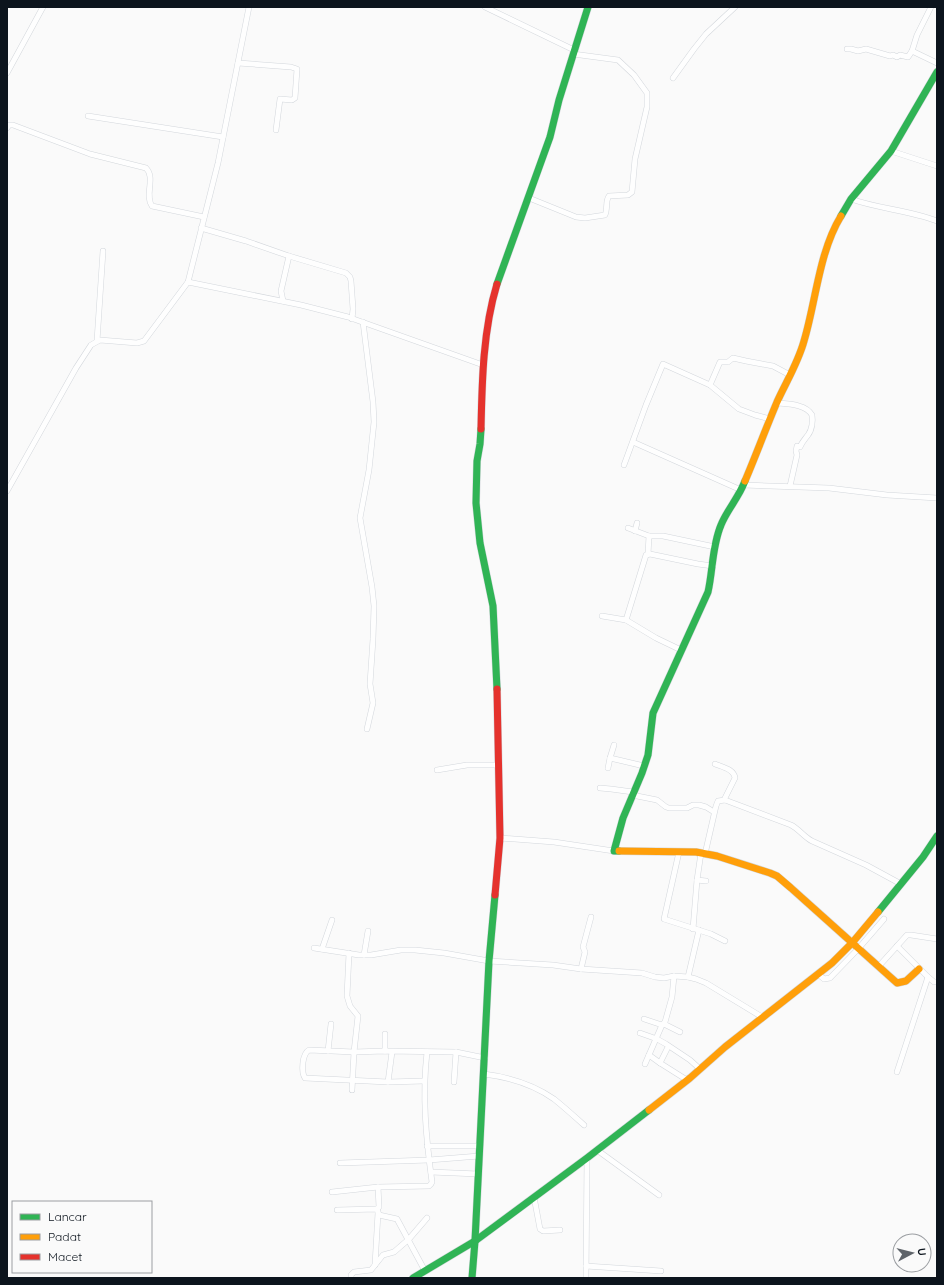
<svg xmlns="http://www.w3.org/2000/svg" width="944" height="1285" font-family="Quicksand,sans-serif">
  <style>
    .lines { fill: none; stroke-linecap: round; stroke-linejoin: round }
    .street-casing { stroke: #d3d7dc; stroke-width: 6 }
    .fast-casing { stroke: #d3d7dc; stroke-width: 8 }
    .slow-casing { stroke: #d3d7dc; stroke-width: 8 }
    .jam-casing { stroke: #d3d7dc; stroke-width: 8 }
    .street { stroke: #fefefe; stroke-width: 5 }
    .fast { stroke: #30b455; stroke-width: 7 }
    .slow { stroke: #ff9f0a; stroke-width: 7 }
    .jam { stroke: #e5322d; stroke-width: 7 }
  </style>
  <rect width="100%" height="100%" fill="#fafafa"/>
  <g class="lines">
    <defs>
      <g id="street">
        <polyline points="485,7 574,50"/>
        <polyline points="931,7 917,35 912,51 937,63"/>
        <polyline points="847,49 851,49 858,51 866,49 890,56 893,55 897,57 900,55 908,57 912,51"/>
        <polyline points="238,63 291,67 297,69 295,98 292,100 280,99 276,130"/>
        <polyline points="7,73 43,7"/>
        <polyline points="673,78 694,49 706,34 735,7"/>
        <polyline points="88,116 223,137"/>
        <path d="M7 128 9 125H13L90 154 146 168C156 178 144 195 152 206L204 217"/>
        <polyline points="891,151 937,166"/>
        <path d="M529 198 576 217 585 218 605 215C608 209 605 201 609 196L628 195 632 192 635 159 647 107V93L634 75 618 60 573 54"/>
        <path d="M851 199C879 209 909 210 937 221"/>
        <polyline points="201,228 246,241 289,256 346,273 350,277 351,281 353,309 352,319"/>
        <polyline points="188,282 218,163 249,7"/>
        <polyline points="283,301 281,291 289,256"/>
        <polyline points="363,322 373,402 374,422 369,470 360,518 372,587 374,606 373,639 370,684 373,703 367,729"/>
        <polyline points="97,341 103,251"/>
        <polyline points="710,385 720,362 728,362 733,358 746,361 773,366 790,375"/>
        <path d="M777 403C788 404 806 404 812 415 813 421 812 430 808 435 805 439 802 442 800 447L797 446 796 451 797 455 790 486"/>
        <polyline points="633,442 741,490"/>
        <polyline points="624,465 646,405 663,364 710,385 739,409 755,415 770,419"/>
        <polyline points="744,485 829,488 887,495 937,498"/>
        <polyline points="7,491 76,368 91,345 100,340 137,343 144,341 188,282 301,305 348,317 483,365"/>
        <polyline points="628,528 649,536 648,554"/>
        <polyline points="635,531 637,523"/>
        <polyline points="649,536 663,536 715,547"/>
        <polyline points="602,616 626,620"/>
        <polyline points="681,650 656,638 626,620 646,555 650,554 698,564 713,566"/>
        <polyline points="614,745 610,758 644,766"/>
        <path d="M715 764C722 767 734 769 735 778L725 798V800L791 825C799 829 804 837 812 841L866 865 901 884"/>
        <polyline points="608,768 610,758"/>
        <polyline points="437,770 467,765 498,765"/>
        <polyline points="600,788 611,789 633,792"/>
        <polyline points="632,795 657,800 666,807 669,808 687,808 693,805 699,805 706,807 714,812"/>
        <polyline points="500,838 554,842 614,851"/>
        <polyline points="679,852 664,919 711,934 725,941"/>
        <polyline points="705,854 716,806 718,801 725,800"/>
        <polyline points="697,880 706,881"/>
        <polyline points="693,929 697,880 701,853"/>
        <polyline points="897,946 928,977 934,982 937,982"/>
        <polyline points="314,948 359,955 371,955 401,950 415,950 444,953 489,961 553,965 581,969 642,973 655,977 664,978 674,976 688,977 696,979 706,983 762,1017"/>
        <polyline points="322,949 332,920"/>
        <polyline points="349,953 347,996 350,1006 358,1016 354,1052 352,1090"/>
        <polyline points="364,955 368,931"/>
        <polyline points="879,966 907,935 911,935 937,939"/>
        <polyline points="581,969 585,952 583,947 591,917"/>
        <polyline points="818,974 824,979 830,978 858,949 884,919"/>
        <polyline points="688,977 699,930"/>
        <polyline points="644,1019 662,1025"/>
        <polyline points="664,1024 680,1032"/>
        <polyline points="640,1033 657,1039 666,1044 690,1060 700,1069"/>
        <polyline points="385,1034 385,1051"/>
        <polyline points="668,1047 660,1063 687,1080"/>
        <polyline points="328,1051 331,1024"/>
        <polyline points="649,1055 660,1063"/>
        <polyline points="645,1064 662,1025 665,1022 672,997 674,976"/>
        <polyline points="897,1072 928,977"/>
        <path d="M484 1074C508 1077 534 1085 554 1099 564 1107 574 1116 584 1125"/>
        <path d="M424 1081 388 1082 305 1078C301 1072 302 1054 309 1050L354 1052 385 1051 456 1052 485 1058"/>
        <polyline points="388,1082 392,1052"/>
        <polyline points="454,1082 456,1052"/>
        <polyline points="427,1146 480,1146"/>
        <polyline points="597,1150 659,1195"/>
        <polyline points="340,1163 429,1160 479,1156"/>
        <polyline points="431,1172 478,1174"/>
        <path d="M332 1192 378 1187 429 1186 431 1184 432 1182C426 1138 422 1096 427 1052"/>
        <polyline points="534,1197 540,1229 543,1231 560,1230"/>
        <polyline points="377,1209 379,1207 378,1187"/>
        <polyline points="337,1210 377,1209 379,1215 397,1219 425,1271"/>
        <polyline points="375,1265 378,1213"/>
        <polyline points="586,1266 661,1271"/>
        <polyline points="351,1278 351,1275 354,1272 371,1270 383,1255 394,1252 409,1239 427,1218"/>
        <polyline points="586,1278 587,1158"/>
      </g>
      <g id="fast">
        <polyline points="841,216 851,199 891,151 937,72"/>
        <polyline points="497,284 550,137 559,100 588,7"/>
        <polyline points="481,429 480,444 477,461 476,503 480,543 493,606 497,689"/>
        <path d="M619 851H614L623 818 642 773 648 755 653 713 708 592C713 570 712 546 721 525 727 510 739 497 745 481"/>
        <polyline points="878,912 923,857 937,836"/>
        <polyline points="475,1241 489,961 495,895"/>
        <polyline points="413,1278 475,1241 587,1158 649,1110"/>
        <polyline points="472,1278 475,1241"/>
      </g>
      <g id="slow">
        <path d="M745 481C756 455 766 428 777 402 786 382 798 363 804 341 816 301 819 252 841 216"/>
        <polyline points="619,851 696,852 717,856 770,873 777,876 791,888 897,983 906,981 919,969"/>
        <polyline points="649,1110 690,1078 725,1047 832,963 852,943 878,912"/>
      </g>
      <g id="jam">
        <path d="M481 429C482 381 483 330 497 284"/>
        <polyline points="495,895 500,838 497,689"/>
      </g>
    </defs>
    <use href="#street" class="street-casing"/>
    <use href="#fast" class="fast-casing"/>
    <use href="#slow" class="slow-casing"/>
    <use href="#jam" class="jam-casing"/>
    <use href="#street" class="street"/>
    <use href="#fast" class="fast"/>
    <use href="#slow" class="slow"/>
    <use href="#jam" class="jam"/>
  </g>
  <rect width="944" height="1285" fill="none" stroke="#0c141d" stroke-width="16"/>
  <rect x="12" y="1201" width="140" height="72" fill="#fafafa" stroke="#9b9ea2"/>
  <rect x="20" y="1214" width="20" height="6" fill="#30b455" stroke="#9b9ea2"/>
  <text x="48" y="1221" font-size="12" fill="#0c141d">Lancar</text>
  <rect x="20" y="1234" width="20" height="6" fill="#ff9f0a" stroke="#9b9ea2"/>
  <text x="48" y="1241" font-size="12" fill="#0c141d">Padat</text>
  <rect x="20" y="1254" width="20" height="6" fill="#e5322d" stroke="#9b9ea2"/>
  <text x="48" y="1261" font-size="12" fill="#0c141d">Macet</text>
  <g transform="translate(912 1253) rotate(83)"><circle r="19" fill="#fafafa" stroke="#9b9ea2"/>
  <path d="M0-3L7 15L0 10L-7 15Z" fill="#5f646a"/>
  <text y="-6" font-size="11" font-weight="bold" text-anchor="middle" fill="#0c141d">U</text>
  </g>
</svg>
